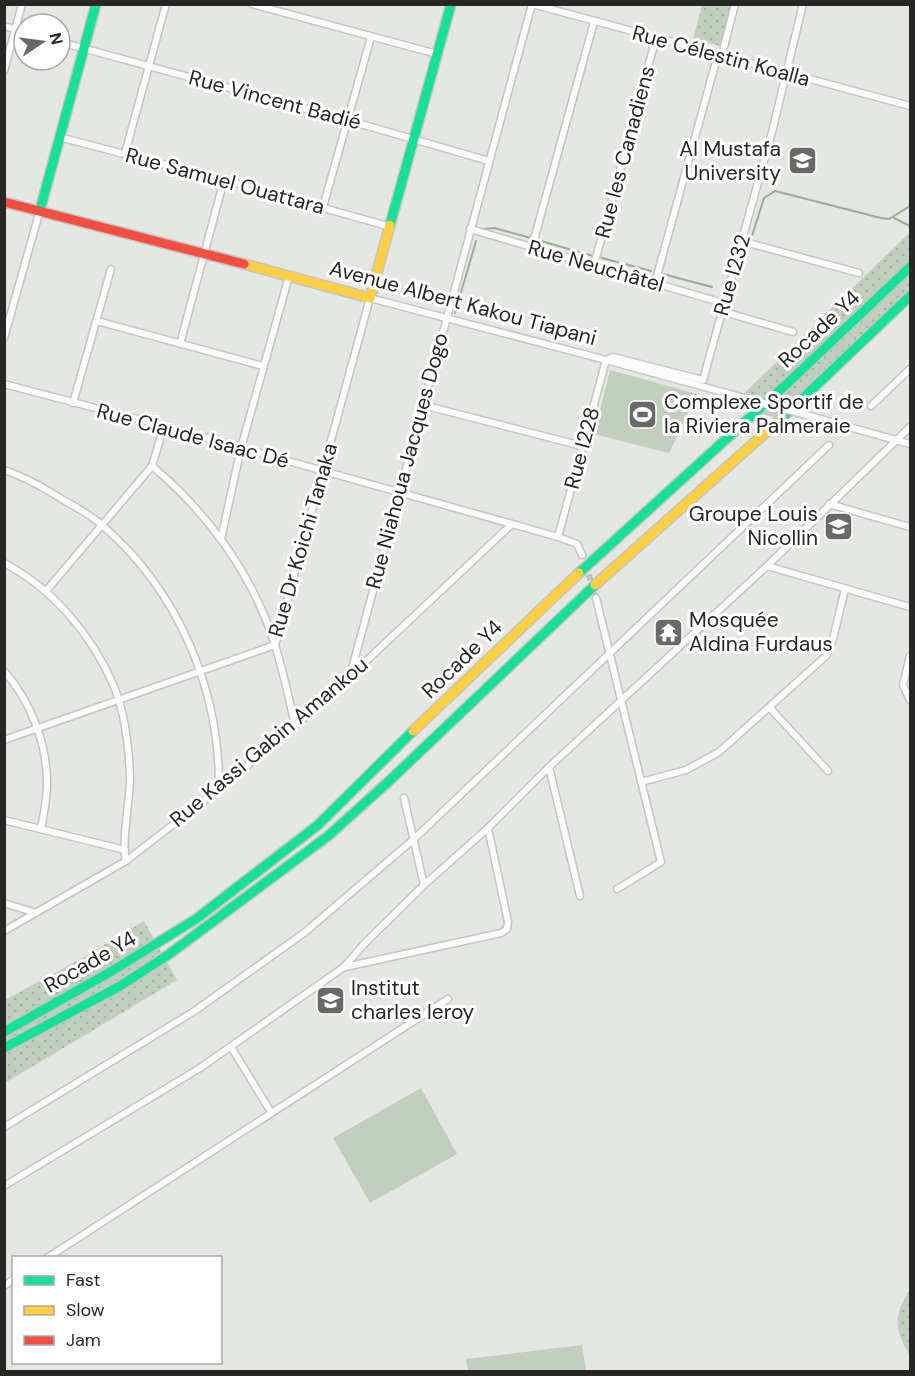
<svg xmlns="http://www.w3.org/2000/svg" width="915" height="1376" font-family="'DM Sans',sans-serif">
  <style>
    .grass { fill: url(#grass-dots) }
    .green { fill: #c2cfbe }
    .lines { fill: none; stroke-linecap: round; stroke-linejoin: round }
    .stream { stroke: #98b090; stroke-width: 2 }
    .street-tunnel { stroke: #bfc1bd; stroke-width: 6; stroke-dasharray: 6 3; stroke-linecap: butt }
    .street-casing { stroke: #c3c5c2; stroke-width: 9 }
    .fast-casing { stroke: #c3c5c2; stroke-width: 12 }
    .slow-casing { stroke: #c3c5c2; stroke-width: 12 }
    .jam-casing { stroke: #c3c5c2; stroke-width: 12 }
    .street { stroke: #fbfbfb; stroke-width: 6 }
    .fast { stroke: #16e098; stroke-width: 9 }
    .slow { stroke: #ffcf43; stroke-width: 9 }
    .jam { stroke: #f24e42; stroke-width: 9 }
    .street-bridge-casing { stroke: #c3c5c2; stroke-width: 9; stroke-linecap: butt }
    .street-bridge { stroke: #fbfbfb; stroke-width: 6 }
    .labels { text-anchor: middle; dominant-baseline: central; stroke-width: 6; stroke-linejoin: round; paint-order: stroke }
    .street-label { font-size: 21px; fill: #262725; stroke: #fff }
    .poi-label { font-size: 21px; fill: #262725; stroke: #fff; text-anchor: start }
  </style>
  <defs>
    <pattern id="grass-dots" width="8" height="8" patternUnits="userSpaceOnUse" patternTransform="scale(1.5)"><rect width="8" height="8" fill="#c2cfbe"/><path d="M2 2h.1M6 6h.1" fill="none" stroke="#a7b2a3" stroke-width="1.8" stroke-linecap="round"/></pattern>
  </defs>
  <rect width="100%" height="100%" fill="#e5e7e3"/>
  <g class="grass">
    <polygon points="702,5 731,5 720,46 693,39"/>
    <polygon points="910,232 910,300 787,420 730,407"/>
    <polygon points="144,921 177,980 5,1083 5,1000 77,961"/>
    <path d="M910 1290V1355C894 1331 893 1314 910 1290Z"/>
  </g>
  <g class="green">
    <polygon points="610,370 697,394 669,453 594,434"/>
    <polygon points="421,1088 457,1154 370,1203 333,1138"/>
    <polygon points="582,1345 586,1371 468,1371 466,1359"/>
  </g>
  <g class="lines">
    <g class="stream">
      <polyline points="894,218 910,226"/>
      <polyline points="484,229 494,228 531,238"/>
      <polyline points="752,236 764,198 775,191 881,218 889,219 910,206"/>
      <polyline points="541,241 593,256"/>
      <polyline points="602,258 651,271"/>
      <polyline points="663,274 712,287"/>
      <polyline points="455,313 476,241"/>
    </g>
    <polyline class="street-tunnel" points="586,566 596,598"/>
    <defs>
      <g id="street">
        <polyline points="252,4 437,54"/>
        <polyline points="532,4 910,106"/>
        <polyline points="4,26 24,32"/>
        <polyline points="60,42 347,120 489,161"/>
        <polyline points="724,47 735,4"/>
        <polyline points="4,71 22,4"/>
        <polyline points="59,137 224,180 391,227"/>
        <polyline points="125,153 166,4"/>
        <polyline points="323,207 371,37"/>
        <polyline points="470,229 723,303"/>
        <polyline points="741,241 859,273"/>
        <polyline points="532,247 594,22"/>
        <polyline points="594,265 656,38"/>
        <polyline points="655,283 718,54"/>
        <polyline points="721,311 793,332"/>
        <polyline points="97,321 263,366"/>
        <polyline points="4,338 40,210"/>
        <polyline points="180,344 224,180"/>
        <polyline points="4,384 164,426 558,537 577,544 582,555"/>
        <polyline points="73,403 111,269"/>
        <polyline points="423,405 582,446"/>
        <polyline points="871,406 910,369"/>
        <polyline points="810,416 910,444"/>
        <path d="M152 466C208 513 253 575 275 645 283 671 289 698 295 725"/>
        <path d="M4 470C26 477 46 489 65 501 78 508 92 516 103 526 178 591 220 689 219 789"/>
        <polyline points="829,504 910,527"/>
        <polyline points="558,537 606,360 613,357 703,380 772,132 803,4"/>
        <polyline points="221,539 241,448 289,276"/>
        <path d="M4 563C52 588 91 634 113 684 125 712 129 748 130 778 130 800 121 843 126 861"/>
        <polyline points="767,566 910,607"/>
        <polyline points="46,591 152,466 164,426"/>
        <polyline points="596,598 661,862 617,889"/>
        <polyline points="910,656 903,685 910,700"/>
        <path d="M4 671C30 700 47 743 47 783 47 798 44 814 41 829"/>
        <polyline points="350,676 532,4"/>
        <polyline points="770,708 828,771"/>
        <polyline points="4,740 275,645 370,298 606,360 737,396"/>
        <polyline points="549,767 580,896"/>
        <polyline points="641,782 686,770 719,752 826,656 833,639 845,589"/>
        <polyline points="404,798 424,885"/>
        <polyline points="4,820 125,850"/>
        <polyline points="4,903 36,913"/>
        <polyline points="4,931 126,861 219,789 314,710 512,524"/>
        <polyline points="345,967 501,933 507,929 508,922 488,828"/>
        <polyline points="231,1047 271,1112"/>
        <polyline points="4,1127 193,1012 304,933 414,839 829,445"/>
        <polyline points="4,1186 200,1068 344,967 365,943 424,885 488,828 549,767 767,566 910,427"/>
        <polyline points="47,1258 448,999"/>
        <polyline points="4,1286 14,1279"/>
      </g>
      <g id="fast">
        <polyline points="40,210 96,4"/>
        <polyline points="390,225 451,4"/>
        <polyline points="782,418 910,296"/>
        <polyline points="579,573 791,380 910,267"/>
        <polyline points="4,1032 112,971 196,919 318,825 413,731"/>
        <polyline points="4,1048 120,986 168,955 328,836 387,783 595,585"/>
      </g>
      <g id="slow">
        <polyline points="244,264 370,298 390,225"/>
        <polyline points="595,585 782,418"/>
        <polyline points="413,731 579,573"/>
      </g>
      <polyline id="jam" points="4,202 244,264"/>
    </defs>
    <use href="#street" class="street-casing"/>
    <use href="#fast" class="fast-casing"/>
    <use href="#slow" class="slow-casing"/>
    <use href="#jam" class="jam-casing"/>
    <use href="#street" class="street"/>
    <use href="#fast" class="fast"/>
    <use href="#slow" class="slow"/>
    <use href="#jam" class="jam"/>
    <defs>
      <polyline id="street-bridge" points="737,396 810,416"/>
    </defs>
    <use href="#street-bridge" class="street-bridge-casing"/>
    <use href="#street-bridge" class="street-bridge"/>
  </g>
  <defs>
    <symbol id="university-square" viewBox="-11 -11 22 22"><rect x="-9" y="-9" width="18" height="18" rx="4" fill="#696a68" stroke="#fff"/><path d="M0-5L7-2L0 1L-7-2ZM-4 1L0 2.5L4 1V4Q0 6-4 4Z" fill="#fff"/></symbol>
    <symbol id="stadium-square" viewBox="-11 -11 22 22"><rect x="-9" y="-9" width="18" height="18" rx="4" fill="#696a68" stroke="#fff"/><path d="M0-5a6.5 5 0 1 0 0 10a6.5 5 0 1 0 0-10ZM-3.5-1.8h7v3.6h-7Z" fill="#fff"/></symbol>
    <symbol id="school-square" viewBox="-11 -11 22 22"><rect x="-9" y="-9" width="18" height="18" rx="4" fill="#696a68" stroke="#fff"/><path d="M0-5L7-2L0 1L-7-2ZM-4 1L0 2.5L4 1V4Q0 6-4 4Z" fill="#fff"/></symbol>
    <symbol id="temple-square" viewBox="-11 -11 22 22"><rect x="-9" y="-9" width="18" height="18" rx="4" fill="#696a68" stroke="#fff"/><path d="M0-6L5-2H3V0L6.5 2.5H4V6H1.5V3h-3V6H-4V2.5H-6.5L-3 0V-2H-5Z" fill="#fff"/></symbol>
  </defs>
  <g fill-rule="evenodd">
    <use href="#university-square" x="786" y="144" width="33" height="33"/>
    <use href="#stadium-square" x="626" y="398" width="33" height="33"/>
    <use href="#school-square" x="822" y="510" width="33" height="33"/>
    <use href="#temple-square" x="652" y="616" width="33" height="33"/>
    <use href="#university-square" x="314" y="984" width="33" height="33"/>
  </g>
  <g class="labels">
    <g class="street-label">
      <text transform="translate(721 56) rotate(15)">Rue Célestin Koalla</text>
      <text transform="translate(275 100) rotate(15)">Rue Vincent Badié</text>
      <text transform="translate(625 152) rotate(-75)">Rue les Canadiens</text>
      <text transform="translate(225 181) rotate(15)">Rue Samuel Ouattara</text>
      <text transform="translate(596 266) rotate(16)">Rue Neuchâtel</text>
      <text transform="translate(732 275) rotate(-74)">Rue I232</text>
      <text transform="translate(463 303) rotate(15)">Avenue Albert Kakou Tiapani</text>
      <text transform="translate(819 329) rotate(-43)">Rocade Y4</text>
      <text transform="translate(193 436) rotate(15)">Rue Claude Isaac Dé</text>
      <text transform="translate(582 448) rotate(-75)">Rue I228</text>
      <text transform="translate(407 461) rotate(-75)">Rue Niahoua Jacques Dogo</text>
      <text transform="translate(303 540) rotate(-74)">Rue Dr Koichi Tanaka</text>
      <text transform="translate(462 659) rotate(-44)">Rocade Y4</text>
      <text transform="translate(269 742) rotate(-40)">Rue Kassi Gabin Amankou</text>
      <text transform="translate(90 962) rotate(-30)">Rocade Y4</text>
    </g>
    <g class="poi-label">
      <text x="781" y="149" text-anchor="end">Al Mustafa<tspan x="781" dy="24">University</tspan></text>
      <text x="664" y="402">Complexe Sportif de<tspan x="664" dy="24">la Riviera Palmeraie</tspan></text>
      <text x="818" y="514" text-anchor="end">Groupe Louis<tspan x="818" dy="24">Nicollin</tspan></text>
      <text x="689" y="620">Mosquée<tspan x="689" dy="24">Aldina Furdaus</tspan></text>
      <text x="351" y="988">Institut<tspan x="351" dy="24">charles leroy</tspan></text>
    </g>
  </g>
  <rect width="915" height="1376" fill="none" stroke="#262725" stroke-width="12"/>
  <rect x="12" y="1256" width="210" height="108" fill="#ffffff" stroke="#a8a9a8" stroke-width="1.5"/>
  <rect x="24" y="1276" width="30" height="9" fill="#16e098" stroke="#a8a9a8" stroke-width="1.5"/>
  <text x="66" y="1286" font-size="18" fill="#262725">Fast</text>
  <rect x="24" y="1306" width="30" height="9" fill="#ffcf43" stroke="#a8a9a8" stroke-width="1.5"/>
  <text x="66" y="1316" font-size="18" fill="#262725">Slow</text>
  <rect x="24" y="1336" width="30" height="9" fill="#f24e42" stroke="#a8a9a8" stroke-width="1.5"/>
  <text x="66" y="1346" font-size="18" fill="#262725">Jam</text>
  <g transform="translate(42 42) rotate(77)"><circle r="28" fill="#ffffff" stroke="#a8a9a8" stroke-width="1.5"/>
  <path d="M0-4.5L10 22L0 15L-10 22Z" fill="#696a68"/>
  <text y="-9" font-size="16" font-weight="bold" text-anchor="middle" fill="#262725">N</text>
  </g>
</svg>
